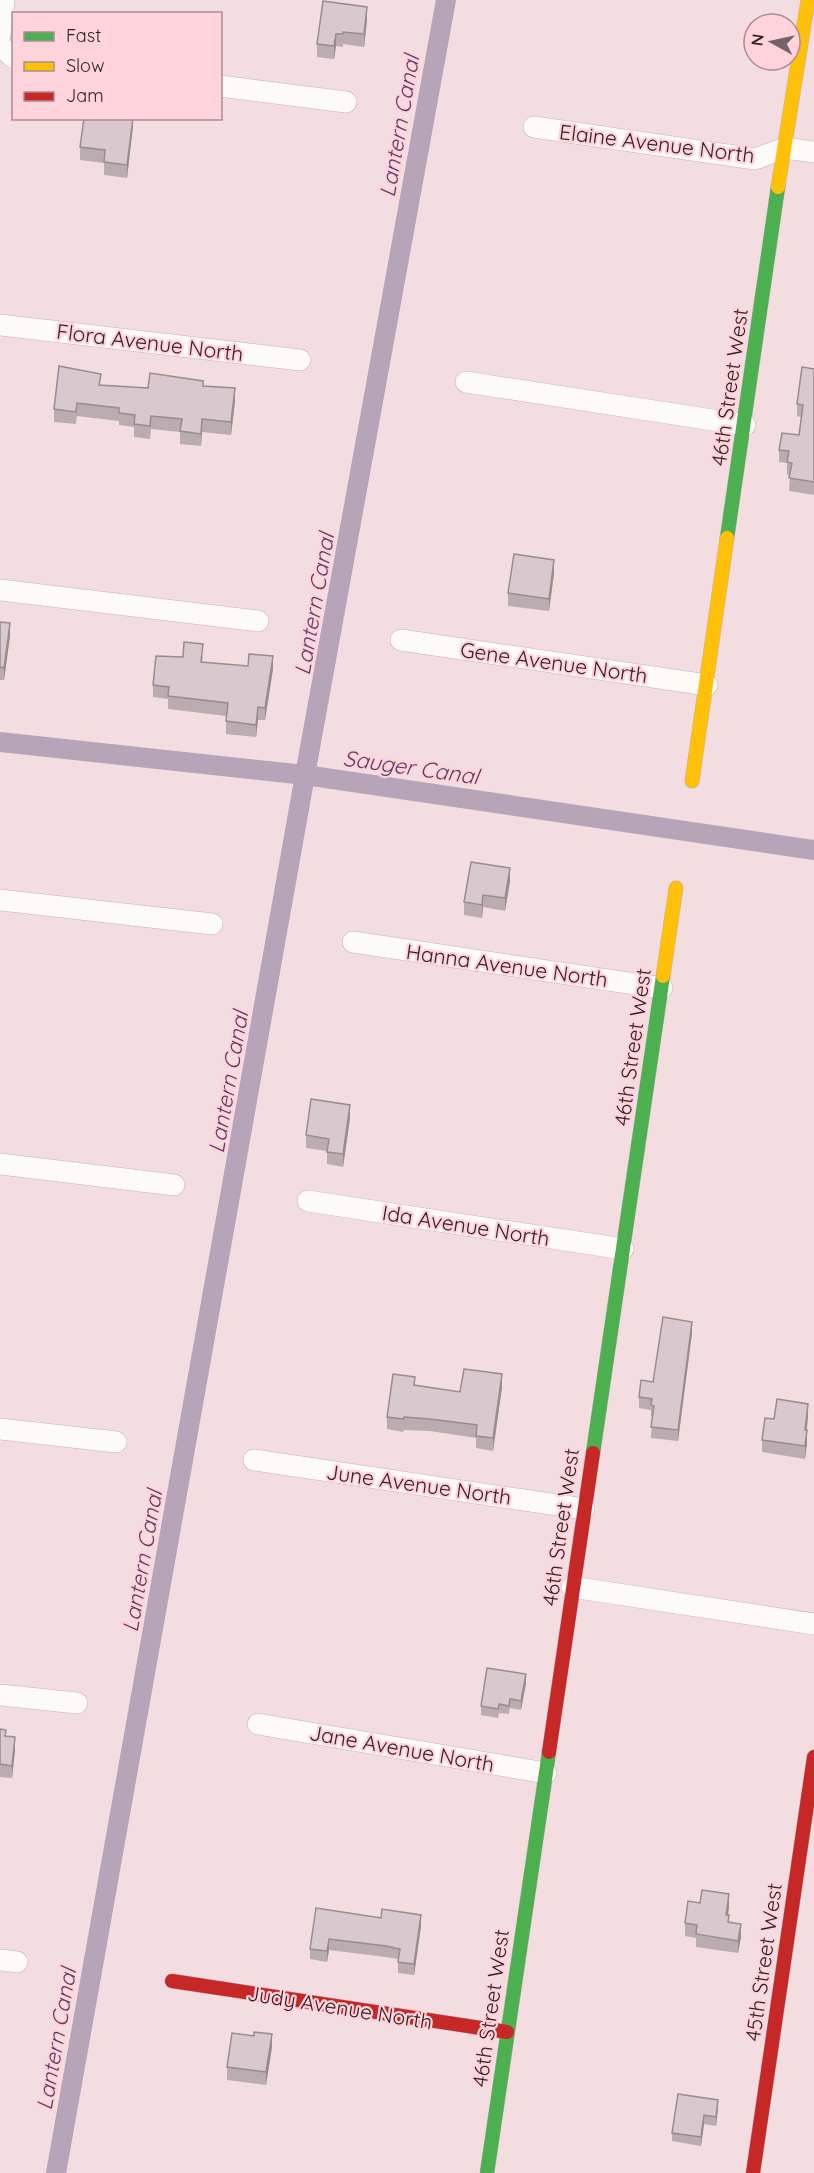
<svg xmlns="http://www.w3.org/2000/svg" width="814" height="2173" font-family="Quicksand,sans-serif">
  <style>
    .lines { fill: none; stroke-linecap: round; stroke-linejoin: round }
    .canal { stroke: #b8a4b8; stroke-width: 20 }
    .street-casing { stroke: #c3b2b4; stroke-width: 22 }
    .fast-casing { stroke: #c3b2b4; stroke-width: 15 }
    .slow-casing { stroke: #c3b2b4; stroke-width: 15 }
    .jam-casing { stroke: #c3b2b4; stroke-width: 15 }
    .street { stroke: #fdfafa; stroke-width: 21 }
    .fast { stroke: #4caf50; stroke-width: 14 }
    .slow { stroke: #ffc107; stroke-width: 14 }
    .jam { stroke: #c62828; stroke-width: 14 }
    .wall { fill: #bbacb1 }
    .shaded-wall { fill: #988c90 }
    .building { fill: #d9c8ce; stroke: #988c90; stroke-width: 1.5 }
    .labels { text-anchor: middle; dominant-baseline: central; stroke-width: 4.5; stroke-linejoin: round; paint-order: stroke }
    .street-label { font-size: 21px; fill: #322226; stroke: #fed3db }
    .water-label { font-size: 22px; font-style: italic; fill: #5a3c64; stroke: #fed3db }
  </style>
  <rect width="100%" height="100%" fill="#f4dde1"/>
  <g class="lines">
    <g class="canal">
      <polyline points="0,742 305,775 814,850"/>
      <polyline points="56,2173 305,775 446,0"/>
    </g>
    <defs>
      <g id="street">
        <polyline points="0,35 4,0"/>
        <polyline points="0,46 14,58"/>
        <polyline points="220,86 346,102"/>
        <polyline points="534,127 755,159 785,148 814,152"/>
        <polyline points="0,325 300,360"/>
        <polyline points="466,382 745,425"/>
        <polyline points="0,590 258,621"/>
        <polyline points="401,640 707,685"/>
        <polyline points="0,900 212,924"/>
        <polyline points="353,942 662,988"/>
        <polyline points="0,1164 174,1185"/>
        <polyline points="308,1201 623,1249"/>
        <polyline points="0,1429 116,1442"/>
        <polyline points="254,1460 584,1509"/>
        <polyline points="572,1587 814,1624"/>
        <polyline points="0,1695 77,1703"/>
        <polyline points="258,1724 546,1773"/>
        <polyline points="0,1960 17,1962"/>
      </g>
      <g id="fast">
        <polyline points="727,538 778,187"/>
        <polyline points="593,1453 663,976"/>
        <polyline points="487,2173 549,1752"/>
      </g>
      <g id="slow">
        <polyline points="778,187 808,0"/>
        <polyline points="692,781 727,538"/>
        <polyline points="663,976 676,888"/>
      </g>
      <g id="jam">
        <polyline points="549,1752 593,1453"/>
        <polyline points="172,1981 507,2032"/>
        <polyline points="753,2173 814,1757"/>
      </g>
    </defs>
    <use href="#street" class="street-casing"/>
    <use href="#fast" class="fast-casing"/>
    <use href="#slow" class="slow-casing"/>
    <use href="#jam" class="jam-casing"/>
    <use href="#street" class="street"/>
    <use href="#fast" class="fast"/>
    <use href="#slow" class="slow"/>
    <use href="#jam" class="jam"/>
  </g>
  <g class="wall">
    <polygon points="323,1 367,20 364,47 343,44 343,47 336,46 334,59 317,57 317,44"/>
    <polygon points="133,118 133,126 127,178 104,175 104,163 80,160 80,147"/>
    <polygon points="814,369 814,495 789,491 790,475 787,475 787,463 779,462 779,450 799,435 801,417 797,416 797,404"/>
    <polygon points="101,385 148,388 203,386 235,401 231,435 202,432 201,446 180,444 180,432 151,429 150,439 134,437 134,427 119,425 119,421 77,416 76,424 54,422 54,409"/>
    <polygon points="554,573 549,611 508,606 508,593"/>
    <polygon points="0,622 10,636 4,680 0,680"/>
    <polygon points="183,657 203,657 202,663 273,669 265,720 258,720 256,737 226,734 226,716 168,709 168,699 153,697 153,685"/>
    <polygon points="510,881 505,911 483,907 482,918 464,915 464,902"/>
    <polygon points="350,1118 343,1167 327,1164 327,1151 306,1148 306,1135"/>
    <polygon points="692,1333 678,1441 651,1438 652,1416 651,1416 651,1410 639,1408 639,1397 653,1382"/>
    <polygon points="415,1386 460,1392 502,1387 493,1451 476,1448 476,1438 430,1431 404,1430 403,1432 387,1429 387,1417"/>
    <polygon points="808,1416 807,1430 807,1443 805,1459 762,1452 762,1440 774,1419"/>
    <polygon points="526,1683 521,1710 510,1708 509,1714 499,1713 498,1718 481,1715 481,1706"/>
    <polygon points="0,1729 15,1750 12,1778 0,1777"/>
    <polygon points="729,1907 728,1915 729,1922 741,1937 738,1953 696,1947 696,1938 685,1936 685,1923"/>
    <polygon points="316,1908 421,1926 414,1975 398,1973 398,1959 386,1957 329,1950 327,1962 310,1959 310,1949"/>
    <polygon points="272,2047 266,2085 227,2080 227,2067"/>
    <polygon points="718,2108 716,2126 704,2124 701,2146 672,2141 672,2133"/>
  </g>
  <g class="shaded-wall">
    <polygon points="367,7 367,20 364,47 364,34"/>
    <polygon points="336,34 336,46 334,59 334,46"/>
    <polygon points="133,118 133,126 127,178 127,165"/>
    <polygon points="235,388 235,401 231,435 231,422"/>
    <polygon points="202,419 202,432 201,446 201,434"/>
    <polygon points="554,560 554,573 549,611 549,599"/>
    <polygon points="10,623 10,636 4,680 4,668"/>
    <polygon points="273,656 273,669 265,720 265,708"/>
    <polygon points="258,707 258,720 256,737 256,725"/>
    <polygon points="510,868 510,881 505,911 505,898"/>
    <polygon points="483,895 483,907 482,918 482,905"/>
    <polygon points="350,1105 350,1118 343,1167 343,1154"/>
    <polygon points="692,1322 692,1333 678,1441 678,1430"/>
    <polygon points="502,1374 502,1387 493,1451 493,1438"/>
    <polygon points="808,1404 808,1416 805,1442 805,1430"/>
    <polygon points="807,1430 807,1443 805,1459 805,1446"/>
    <polygon points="526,1674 526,1683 521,1710 521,1701"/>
    <polygon points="15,1737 15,1750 12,1778 12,1766"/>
    <polygon points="729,1894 729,1907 726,1927 726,1915"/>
    <polygon points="421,1915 421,1926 414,1975 414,1964"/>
    <polygon points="741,1924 741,1937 738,1953 738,1941"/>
    <polygon points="329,1939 329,1950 327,1962 327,1951"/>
    <polygon points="272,2034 272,2047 266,2085 266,2072"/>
    <polygon points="718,2100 718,2108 716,2126 716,2117"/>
    <polygon points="704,2115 704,2124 701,2146 701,2137"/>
  </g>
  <g class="building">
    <polygon points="323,1 367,7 364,34 343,32 343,34 336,34 334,46 317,44"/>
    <polygon points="84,118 133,118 127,165 104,162 105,150 80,147"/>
    <polygon points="59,366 101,374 99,385 148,388 150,373 203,381 203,386 235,388 231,422 202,419 201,434 180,431 182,419 151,416 150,426 134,424 135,415 119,413 119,408 77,403 76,412 54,409"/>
    <polygon points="802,367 814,369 814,482 789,478 792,463 787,462 789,451 779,450 782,433 799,435 803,405 797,404"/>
    <polygon points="514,554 554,560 549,599 508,593"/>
    <polygon points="0,622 10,623 4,668 0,667"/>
    <polygon points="184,642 203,644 201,662 248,666 249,654 273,656 265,708 258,707 256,725 226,721 228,703 168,696 169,687 153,685 156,656 183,657"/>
    <polygon points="471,862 510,868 505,898 483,895 482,905 464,902"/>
    <polygon points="311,1099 350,1105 343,1154 327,1152 329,1139 306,1135"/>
    <polygon points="663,1317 692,1322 678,1430 651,1427 654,1406 651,1405 652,1399 639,1397 641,1380 653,1382"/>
    <polygon points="464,1369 502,1374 493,1438 476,1436 477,1425 430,1419 404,1417 403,1419 387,1417 393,1374 415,1377 414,1385 460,1392"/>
    <polygon points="777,1399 808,1404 805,1430 807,1430 805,1446 762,1440 765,1418 774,1419"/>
    <polygon points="487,1668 526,1674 521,1701 510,1699 509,1706 499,1704 498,1709 481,1706"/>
    <polygon points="0,1729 6,1730 5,1736 15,1737 12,1766 0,1764"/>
    <polygon points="702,1890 729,1894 726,1915 729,1915 728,1922 741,1924 738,1941 696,1934 697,1925 685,1923 688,1901 700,1903"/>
    <polygon points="316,1908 381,1918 382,1909 421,1915 414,1964 398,1962 400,1949 386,1946 329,1939 327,1951 310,1949"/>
    <polygon points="254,2032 272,2034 266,2072 227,2067 232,2033 254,2036"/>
    <polygon points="678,2094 718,2100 716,2117 704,2115 701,2137 672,2133"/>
  </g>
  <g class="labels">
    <g class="street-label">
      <text transform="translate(657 143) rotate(7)">Elaine Avenue North</text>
      <text transform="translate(150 342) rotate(7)">Flora Avenue North</text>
      <text transform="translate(729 387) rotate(-82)">46th Street West</text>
      <text transform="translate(554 662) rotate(8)">Gene Avenue North</text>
      <text transform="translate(507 965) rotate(8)">Hanna Avenue North</text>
      <text transform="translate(632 1047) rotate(-82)">46th Street West</text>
      <text transform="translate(466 1225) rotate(9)">Ida Avenue North</text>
      <text transform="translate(419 1484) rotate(8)">June Avenue North</text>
      <text transform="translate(560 1527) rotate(-82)">46th Street West</text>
      <text transform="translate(402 1748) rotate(10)">Jane Avenue North</text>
      <text transform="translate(763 1962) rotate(-82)">45th Street West</text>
      <text transform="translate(340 2007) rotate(9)">Judy Avenue North</text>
      <text transform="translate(490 2008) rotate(-82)">46th Street West</text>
    </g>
    <g class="water-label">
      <text transform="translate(399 126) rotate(-80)">Lantern Canal</text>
      <text transform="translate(314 604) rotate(-80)">Lantern Canal</text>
      <text transform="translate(411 767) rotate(8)">Sauger Canal</text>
      <text transform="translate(228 1082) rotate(-80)">Lantern Canal</text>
      <text transform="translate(142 1561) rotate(-80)">Lantern Canal</text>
      <text transform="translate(56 2039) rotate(-80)">Lantern Canal</text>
    </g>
  </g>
  <rect x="12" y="12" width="210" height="108" fill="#fed3db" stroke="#ac8c93" stroke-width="1.5"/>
  <rect x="24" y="32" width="30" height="9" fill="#4caf50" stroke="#ac8c93" stroke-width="1.5"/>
  <text x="66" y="42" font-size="18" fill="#322226">Fast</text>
  <rect x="24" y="62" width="30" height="9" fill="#ffc107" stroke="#ac8c93" stroke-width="1.5"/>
  <text x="66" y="72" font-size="18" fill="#322226">Slow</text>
  <rect x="24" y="92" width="30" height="9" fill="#c62828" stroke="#ac8c93" stroke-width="1.5"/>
  <text x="66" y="102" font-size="18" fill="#322226">Jam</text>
  <g transform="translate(772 42) rotate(278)"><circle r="28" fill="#fed3db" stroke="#ac8c93" stroke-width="1.5"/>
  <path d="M0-4.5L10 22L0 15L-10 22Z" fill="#766367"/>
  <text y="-9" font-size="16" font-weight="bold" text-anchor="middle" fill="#322226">N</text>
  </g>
</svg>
